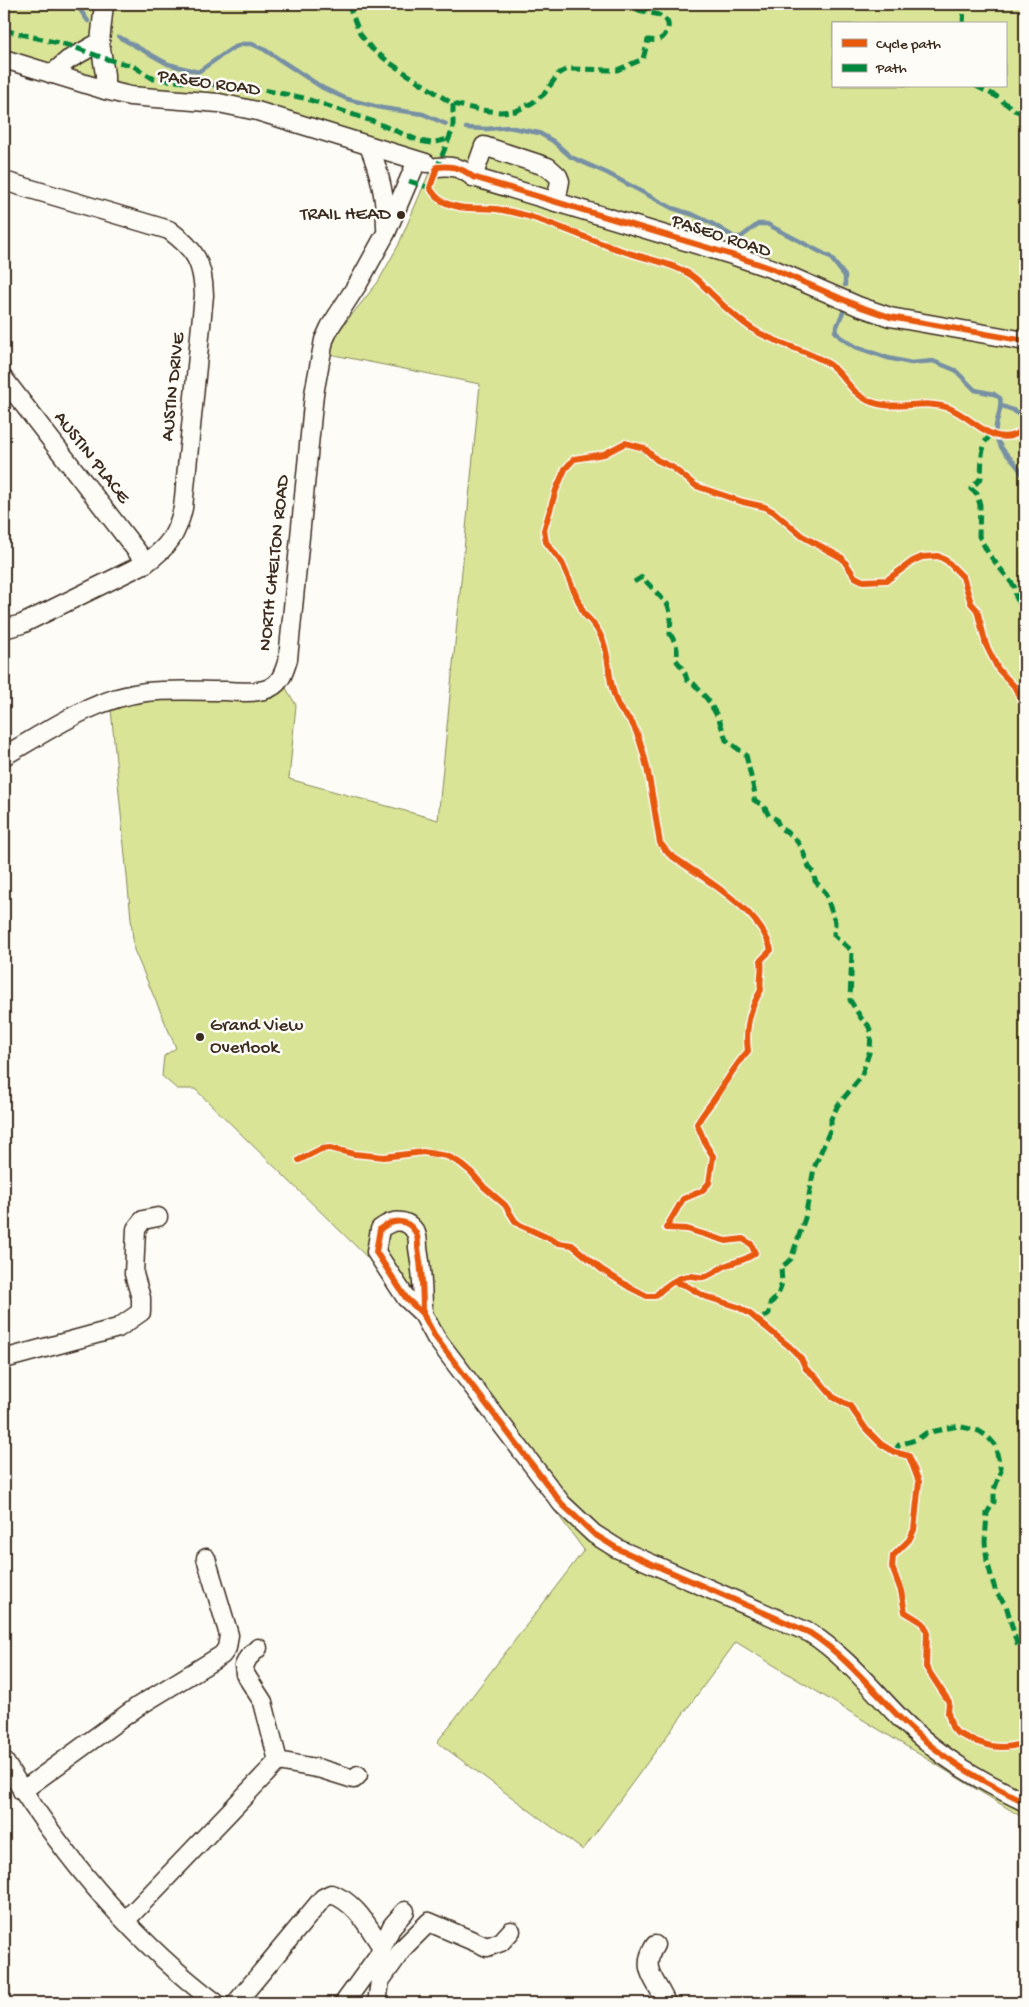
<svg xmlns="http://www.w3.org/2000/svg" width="1029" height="2007" font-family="'Gochi Hand',sans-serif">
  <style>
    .green { fill: #d9e497; stroke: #8a875a; fill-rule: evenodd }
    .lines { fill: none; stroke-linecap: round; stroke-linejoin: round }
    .stream { stroke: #7790a4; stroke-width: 4.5 }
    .minor-casing { stroke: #3b2a1e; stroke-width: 21 }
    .minor { stroke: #fdfcf7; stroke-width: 18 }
    .quiet { stroke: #00873e; stroke-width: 5; stroke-dasharray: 10 5; stroke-linecap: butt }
    .cycleway-casing { stroke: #fdfcf7; stroke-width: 9 }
    .cycleway { stroke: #e8590c; stroke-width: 6 }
    .poi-dot { fill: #3b2a1e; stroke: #fdfcf7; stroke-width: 2 }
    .labels { text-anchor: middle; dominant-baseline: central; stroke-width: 5; stroke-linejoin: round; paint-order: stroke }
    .street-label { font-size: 19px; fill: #3b2a1e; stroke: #fdfcf7 }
    .poi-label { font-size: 19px; fill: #3b2a1e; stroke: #fdfcf7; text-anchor: end }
  </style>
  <rect width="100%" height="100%" fill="#fdfcf7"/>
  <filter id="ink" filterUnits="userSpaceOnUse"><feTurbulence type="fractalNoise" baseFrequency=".02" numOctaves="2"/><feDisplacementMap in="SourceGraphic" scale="10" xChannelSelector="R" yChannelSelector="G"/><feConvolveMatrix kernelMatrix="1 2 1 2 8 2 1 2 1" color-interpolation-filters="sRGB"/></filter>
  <g filter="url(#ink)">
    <path class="green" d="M4 4H1025V1819L736 1642 583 1850 437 1742 584 1550 372 1262 195 1089H177L162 1076 164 1056 176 1048 134 950 111 709 133 701 278 693 286 688 296 705 289 779 438 820 480 384 329 354 338 332 378 282 398 246 429 173 426 154 244 100 125 89 4 52ZM833 24H1005V86H833Z"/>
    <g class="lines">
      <g class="stream">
        <polyline points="76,4 88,21"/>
        <polyline points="119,37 168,64 198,72 231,49 242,44 252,44 265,50 323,88 347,99 382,108 423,114 446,124"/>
        <polyline points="466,128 487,129 508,127 539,133 553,141 571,157 607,173 672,208 694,215 711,223 734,237 741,237 758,224 767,224 830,257 845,276 845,285"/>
        <path d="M843 312 835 331 840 337 856 347 888 358 911 363 933 361 955 370 975 390 994 394 1000 398C1003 412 993 423 996 436 1000 453 1019 462 1024 478 1027 491 1018 504 1025 515"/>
        <polyline points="1002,406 1013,410 1025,419"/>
      </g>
      <defs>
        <g id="minor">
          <polyline points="104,4 100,42 105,75 105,90"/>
          <polyline points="4,59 105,90 130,96 219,103 257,111 426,163"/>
          <polyline points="52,74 68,60 100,42"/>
          <path d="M369 146C380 173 386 198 386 228"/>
          <path d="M437 167C452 165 462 168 473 177L732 255 773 269 858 306 890 317 1025 341"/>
          <polyline points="473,177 484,146 548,167 558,176 560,181 556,202"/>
          <path d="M4 181 169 230C196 250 203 263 204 295L183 508C177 535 168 547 146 563L22 624 4 629"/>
          <polyline points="4,379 146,563"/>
          <path d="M4 756C48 731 94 698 146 692 172 689 200 691 226 691 239 692 252 693 264 690 280 686 284 673 288 659L314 394 324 340 330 327 359 282 386 233 417 161"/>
          <path d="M423 1314C423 1291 422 1270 418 1248 418 1243 418 1237 416 1233 407 1217 392 1220 380 1229L376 1252 406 1298 423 1314 436 1338 562 1504 594 1534 618 1549 810 1633C847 1657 874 1692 904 1722 941 1758 979 1780 1025 1802"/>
          <polyline points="4,1359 118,1328 141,1312 141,1298 134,1274 136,1229 143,1220 158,1217"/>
          <polyline points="258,1648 248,1658 244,1666 245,1674 263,1702 278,1761"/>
          <path d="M4 1761C60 1852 130 1938 216 2003"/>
          <polyline points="278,1761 321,1769 350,1778 354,1779 358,1775"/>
          <polyline points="22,1791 137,1707 222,1655 227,1648 229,1635 206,1558"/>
          <polyline points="126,1920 278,1761"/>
          <path d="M655 1945C639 1970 657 1980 666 2003"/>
          <path d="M236 2003 323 1898 331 1894C355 1901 369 1928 382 1947"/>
          <polyline points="344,2003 378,1956 392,1926 405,1911"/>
          <polyline points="377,2003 380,1981 404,1947 429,1922 487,1947 501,1942 511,1931"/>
        </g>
      </defs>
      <use href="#minor" class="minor-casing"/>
      <use href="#minor" class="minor"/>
      <g class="quiet">
        <path d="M348 4 360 34 371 48 390 63 453 104 480 110 500 112 516 111 532 103 544 94 559 73 568 69 617 70 643 59 648 40C656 41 662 41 666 33 676 15 650 13 638 10 633 8 628 6 623 4"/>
        <polyline points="963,24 964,7 968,4"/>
        <polyline points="4,30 71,46 103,58 133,66 154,79 259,89 304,98 372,121 420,141 431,143 449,139"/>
        <polyline points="976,86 996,96 1014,110 1025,114"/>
        <polyline points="436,170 453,129 453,104"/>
        <polyline points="409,181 430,188"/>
        <polyline points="991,434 985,442 982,454 981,478 971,489 977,494 980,505 979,536 988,553 1014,586 1016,597 1025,615"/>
        <path d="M634 582 642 577 668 605 671 616 670 634C676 643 679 649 676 660L684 670 687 680 694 684 708 700 719 719 726 740 746 755 755 794 754 800 764 806 769 816 776 819 780 828 793 836 801 847 809 867 814 873 815 881 825 892 835 922 834 935 852 951 850 1000 861 1018 868 1025 871 1032 870 1050 861 1077 838 1105 831 1119V1128L814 1168 805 1218 791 1259 781 1268 782 1283 778 1295 770 1304 769 1313 759 1321"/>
        <polyline points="894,1452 899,1445 918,1439 926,1433 958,1426 979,1431 988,1437 995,1445 1001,1471 994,1490 994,1502 987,1513 985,1542 987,1561 996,1593 1006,1605 1017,1644 1025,1654"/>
      </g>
      <defs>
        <g id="cycleway">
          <path d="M437 167 430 188C433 193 437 198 442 201 461 212 482 206 502 210 542 217 581 237 620 250 642 258 670 262 691 275 700 281 708 291 716 298 724 307 743 323 754 330 777 344 807 350 829 364 844 374 850 392 867 400 893 413 922 398 949 408 975 418 996 453 1025 428"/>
          <path d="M437 167C452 165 462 168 473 177L732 255 773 269 858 306 890 317 1025 341"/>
          <path d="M299 1160 321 1149 330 1148 354 1154 384 1157 423 1152 447 1156 460 1163 471 1172 484 1187 505 1205 515 1221 520 1225 559 1243 572 1245 601 1269 629 1287 647 1296H655C663 1288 679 1275 691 1276 696 1276 698 1278 703 1277 712 1275 718 1269 727 1265 737 1261 747 1260 755 1253L751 1244 743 1239 726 1241 687 1229 666 1228 683 1199 702 1191 709 1183 713 1156 706 1145 697 1124C702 1115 707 1109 713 1101 725 1084 734 1066 748 1051 745 1029 750 1008 761 990 759 979 763 971 761 960L771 950C761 909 701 877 669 854L660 843C654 811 648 751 632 723 629 717 621 713 618 705 602 671 617 644 584 614L562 563 546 542 544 530 556 490 565 469 574 459 604 454 625 443 644 448 657 460 672 467 696 486 743 502 765 507 774 512 802 536 842 558 855 577 863 581 887 580 913 561 922 557 938 556 947 561 963 577 971 603 977 610 986 645 998 669 1014 686 1025 707"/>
          <path d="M674 1282 685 1285 704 1296 738 1307 750 1314 790 1347 801 1358 806 1369 816 1377 833 1397 850 1406 866 1429 881 1444 894 1452 909 1456 919 1482 914 1530 909 1540 893 1556 892 1567 901 1591 905 1612 923 1623 927 1631 926 1667 949 1702 948 1713 952 1727 957 1733C981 1744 999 1753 1025 1742"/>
          <path d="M423 1314C423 1291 422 1270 418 1248 418 1243 418 1237 416 1233 407 1217 392 1220 380 1229L376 1252 406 1298 423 1314 436 1338 562 1504 594 1534 618 1549 810 1633C847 1657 874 1692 904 1722 941 1758 979 1780 1025 1802"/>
        </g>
      </defs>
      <use href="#cycleway" class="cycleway-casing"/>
      <use href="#cycleway" class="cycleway"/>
    </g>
  </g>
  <g class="poi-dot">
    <circle cx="401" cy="215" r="5"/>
    <circle cx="200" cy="1037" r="5"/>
  </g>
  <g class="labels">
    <g class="street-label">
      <text transform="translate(209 84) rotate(8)">PASEO ROAD</text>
      <text transform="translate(721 237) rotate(18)">PASEO ROAD</text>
      <text transform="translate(174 387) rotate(-84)">AUSTIN DRIVE</text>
      <text transform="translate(91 458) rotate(52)">AUSTIN PLACE</text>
      <text transform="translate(275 563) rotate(-84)">NORTH CHELTON ROAD</text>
    </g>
    <g class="poi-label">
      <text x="391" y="215">TRAIL HEAD</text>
      <text x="210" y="1026" text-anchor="start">Grand View<tspan x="210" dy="22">Overlook</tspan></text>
    </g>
  </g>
  <rect width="1029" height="2007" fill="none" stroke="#fdfcf7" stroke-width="20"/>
  <rect x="10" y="10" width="1009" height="1987" fill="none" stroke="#3b2a1e" stroke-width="2" filter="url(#ink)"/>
  <rect x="832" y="22" width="175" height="65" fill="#fdfcf7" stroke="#afa8a0"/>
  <rect x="842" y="39" width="25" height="8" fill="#e8590c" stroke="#afa8a0"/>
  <text x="876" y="48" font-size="15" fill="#3b2a1e">Cycle path</text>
  <rect x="842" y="64" width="25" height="8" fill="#00873e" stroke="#afa8a0"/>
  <text x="876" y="72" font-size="15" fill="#3b2a1e">Path</text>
</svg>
